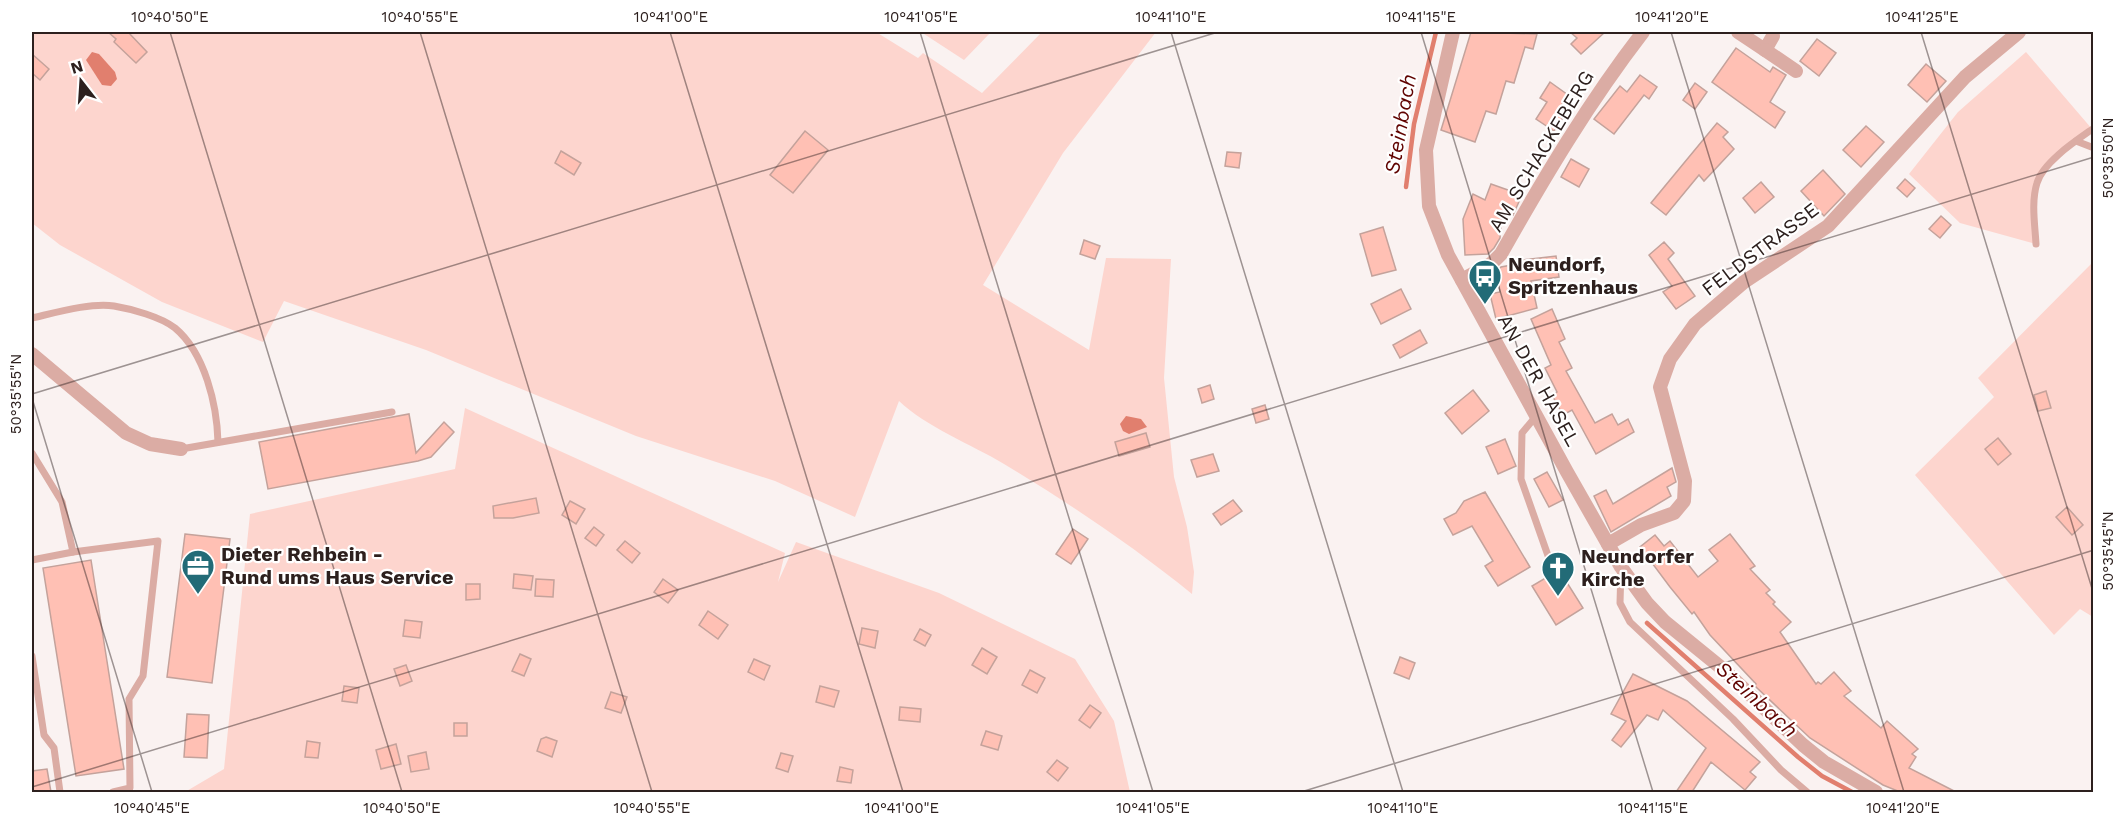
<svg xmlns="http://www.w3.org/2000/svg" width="2125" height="824" font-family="'Work Sans',sans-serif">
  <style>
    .green { fill: #fdd5ce }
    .water { fill: #e17f6e }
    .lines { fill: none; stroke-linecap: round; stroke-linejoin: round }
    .stream { stroke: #e17f6e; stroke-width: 4.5 }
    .building { fill: #ffc0b4; stroke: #c4a29b; stroke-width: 1.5 }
    .service { stroke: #dbaca4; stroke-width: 7 }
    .minor { stroke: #dbaca4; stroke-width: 14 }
    .ticks { fill: none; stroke: #2d201e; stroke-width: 1.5; stroke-opacity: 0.45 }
    .labels { text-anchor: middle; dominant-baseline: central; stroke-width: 4.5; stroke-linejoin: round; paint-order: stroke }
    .street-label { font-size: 20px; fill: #2d201e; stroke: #fff }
    .poi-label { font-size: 20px; font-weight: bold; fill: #2d201e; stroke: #fff; text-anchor: start }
    .water-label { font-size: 21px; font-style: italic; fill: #600300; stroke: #fff }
    .neatline { fill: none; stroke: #2d201e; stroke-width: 2 }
    .ticks-label { font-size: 15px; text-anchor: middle; fill: #2d201e }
  </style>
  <rect width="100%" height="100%" fill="#faf2f1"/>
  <g class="green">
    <path d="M32 32H876L918 58 923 53 982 93 1042 32H1156L1063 153 983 285 1089 350 1106 258 1171 259 1164 378 1174 477 1187 527 1194 572 1192 594C1133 546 1069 503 1004 464 971 444 926 427 899 401L855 517 775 481 636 436 426 350 284 301 263 342 162 302 60 245 32 223Z"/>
    <polygon points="921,32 991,32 964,60"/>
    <polygon points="2026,52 2092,129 2058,155 2037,183 2036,244 1960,223 1909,174 1958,112"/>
    <polygon points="2093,262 2093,617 2080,609 2054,635 1915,475 1994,397 1978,378"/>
    <polygon points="465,408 785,553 778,582 796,542 939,593 1075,659 1114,721 1130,792 185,792 224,769 250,514 455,469"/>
  </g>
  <g class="water">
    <polygon points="92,52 99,54 115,72 117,79 111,86 102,85 86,60"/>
    <polygon points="1126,416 1141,419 1147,427 1129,434 1123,431 1120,424"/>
  </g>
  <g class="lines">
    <g class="stream">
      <polyline points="1406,187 1414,124 1436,32"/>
      <polyline points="1647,623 1798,757 1822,776 1852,792"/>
    </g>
  </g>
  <g class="building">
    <polygon points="108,32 128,32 147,52 136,63 114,42 116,39"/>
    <polygon points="1471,32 1537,34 1533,49 1525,47 1514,83 1506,81 1496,114 1486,111 1475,142 1441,130"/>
    <polygon points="1570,32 1605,32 1581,54 1571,44 1577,38"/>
    <polygon points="1817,39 1836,53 1819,76 1800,61"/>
    <polygon points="1736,48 1770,72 1773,67 1786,75 1770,102 1785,112 1775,128 1712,82"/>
    <polygon points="32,54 49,69 40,80 32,73"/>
    <polygon points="1926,64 1946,81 1927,102 1908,85"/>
    <polygon points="1640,75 1657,87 1649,99 1644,95 1614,134 1594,119 1620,86 1627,92"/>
    <polygon points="1550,82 1568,95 1561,106 1568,110 1554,131 1536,119 1547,102 1540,98"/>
    <polygon points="1695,83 1707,92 1695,109 1683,100"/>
    <polygon points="1717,123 1728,132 1723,137 1734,149 1704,181 1699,175 1666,215 1651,203"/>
    <polygon points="1866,126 1884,142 1861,167 1843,150"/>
    <polygon points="805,131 828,150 793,193 770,175"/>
    <polygon points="561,151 581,163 574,175 555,163"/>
    <polygon points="1227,152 1241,153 1239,168 1225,166"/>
    <polygon points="1571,159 1589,169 1579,187 1561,177"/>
    <polygon points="1823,170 1845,194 1824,216 1801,191"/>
    <polygon points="1905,179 1915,188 1907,197 1897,188"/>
    <polygon points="1761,182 1774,197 1755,213 1743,198"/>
    <polygon points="1491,184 1522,195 1513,215 1502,211 1500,238 1494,248 1488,254 1465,255 1463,219 1473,194 1485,200"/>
    <polygon points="1941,216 1951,225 1940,238 1929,229"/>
    <polygon points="1383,227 1396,270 1372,276 1360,234"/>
    <polygon points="1084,240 1100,246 1095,259 1080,254"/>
    <polygon points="1664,242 1674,253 1668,259 1695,296 1676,309 1663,292 1672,286 1649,255"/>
    <polygon points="1556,256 1559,277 1531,281 1537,308 1496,319 1490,294 1500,292 1497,271 1501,267 1522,263 1523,260"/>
    <polygon points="1401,289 1411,309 1381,324 1371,304"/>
    <polygon points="1552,309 1565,339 1559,342 1572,368 1566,371 1595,423 1612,414 1618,425 1628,419 1634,432 1596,454 1572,410 1563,415 1552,395 1557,392 1545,368 1551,365 1531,319"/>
    <polygon points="1420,330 1427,343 1400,358 1393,345"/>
    <polygon points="1210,385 1214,399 1202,403 1198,389"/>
    <polygon points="1473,390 1489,411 1462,434 1445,413"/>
    <polygon points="2046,391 2051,408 2038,411 2034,395"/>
    <polygon points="1265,405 1269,419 1256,423 1252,409"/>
    <polygon points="409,414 416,453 444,422 454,432 431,457 418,461 268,489 259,442"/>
    <polygon points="1146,433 1150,447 1119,456 1115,442"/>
    <polygon points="1998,438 2011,454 1998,465 1985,449"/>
    <polygon points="1505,439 1516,466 1498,474 1486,447"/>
    <polygon points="1213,454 1219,471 1197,477 1191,460"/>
    <polygon points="1672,468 1676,482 1667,487 1671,496 1611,532 1594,496 1606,490 1613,504"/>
    <polygon points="1547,472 1563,500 1549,507 1534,479"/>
    <polygon points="1485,492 1530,567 1498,586 1485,566 1493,561 1472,526 1453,535 1444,519 1456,513 1464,501"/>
    <polygon points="536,498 539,513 513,518 494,518 493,506"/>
    <polygon points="1233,500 1242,511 1221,525 1213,514"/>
    <polygon points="570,501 585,509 576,524 562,515"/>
    <polygon points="2067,507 2083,525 2072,535 2056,517"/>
    <polygon points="594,527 604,535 596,546 585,538"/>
    <polygon points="1073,529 1088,539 1071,564 1056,554"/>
    <polygon points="185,534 230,539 212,683 167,677"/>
    <polygon points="1730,534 1755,566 1750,569 1770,590 1766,593 1775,602 1773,604 1791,622 1780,632 1816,684 1818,682 1821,684 1834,672 1851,691 1844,696 1881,728 1887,721 1918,749 1912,754 1916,757 1909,768 1956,792 1900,792 1883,785 1810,738 1755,686 1756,684 1710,635 1694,612 1692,614 1670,587 1640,547 1655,535 1664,546 1670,541 1698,577 1718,561 1709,550"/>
    <polygon points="625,541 640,553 632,563 617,550"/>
    <polygon points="91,560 124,769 76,776 43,568"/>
    <polygon points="1559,570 1583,608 1556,625 1532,586"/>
    <polygon points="514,574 533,576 531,590 513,588"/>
    <polygon points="536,579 554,580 553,597 535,596"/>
    <polygon points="663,579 678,590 668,603 654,592"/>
    <polygon points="466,584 480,584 480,599 466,600"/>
    <polygon points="708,611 728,625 718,639 699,625"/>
    <polygon points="405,620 422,622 420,638 403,636"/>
    <polygon points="862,628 878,631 875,648 859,644"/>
    <polygon points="920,629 931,635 925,646 914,640"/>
    <polygon points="982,648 997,657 987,674 972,665"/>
    <polygon points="520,654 531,659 524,676 512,671"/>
    <polygon points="1400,657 1415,663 1409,679 1394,673"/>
    <polygon points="754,659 770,666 764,680 748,672"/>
    <polygon points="406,665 412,681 400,686 394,669"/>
    <polygon points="1030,670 1045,678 1037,693 1022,685"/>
    <polygon points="1633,674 1687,701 1760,762 1750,772 1756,777 1745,790 1711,762 1692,792 1676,792 1706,748 1663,710 1658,720 1647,715 1621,747 1612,740 1626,721 1611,714"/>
    <polygon points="344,686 359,688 357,703 342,701"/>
    <polygon points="820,686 839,691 834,707 816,702"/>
    <polygon points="611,692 627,697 621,713 605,708"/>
    <polygon points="1090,705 1101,713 1090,728 1079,720"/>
    <polygon points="900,707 921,709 920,722 899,720"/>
    <polygon points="187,714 209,715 207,758 184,757"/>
    <rect x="454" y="723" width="13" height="13"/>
    <polygon points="986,731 1002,736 998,750 981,745"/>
    <polygon points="546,737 557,741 552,757 537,751 541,739"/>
    <polygon points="307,741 320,743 318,758 305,757"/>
    <polygon points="396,744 401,764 381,769 376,750"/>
    <polygon points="426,752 429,769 411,772 408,756"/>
    <polygon points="781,753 793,756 788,772 776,768"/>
    <polygon points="1057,760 1068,768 1058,781 1047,772"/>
    <polygon points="840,767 853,770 851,783 837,781"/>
    <polygon points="47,769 51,792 32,792 32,771"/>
  </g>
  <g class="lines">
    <g class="service">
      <polyline points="2076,141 2094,148"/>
      <path d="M2036 244C2035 225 2031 202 2037 183 2043 162 2077 140 2094 128"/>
      <path d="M32 318C54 313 92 302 114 306 132 309 161 317 175 328 205 353 217 405 218 442"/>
      <polyline points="1537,415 1522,433 1521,479 1552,567"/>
      <polyline points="181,449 392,412"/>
      <polyline points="32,453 62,502 73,552 32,560"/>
      <polyline points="73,552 158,541 143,676 129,699 130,788 113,792"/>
      <polyline points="1621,568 1620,603 1630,622 1733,719 1781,770 1807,792"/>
      <polyline points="32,656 44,735 54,748 60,792"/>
    </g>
    <g class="minor">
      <polyline points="1453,32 1426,150 1429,206 1448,255 1567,472 1621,567 1647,603 1665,622 1724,670 1803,745 1824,762 1876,792"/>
      <polyline points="1738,32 1765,50 1773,36"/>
      <polyline points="1765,50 1796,71"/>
      <path d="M1462 280 1491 264 1501 254C1545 176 1589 102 1643 32"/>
      <polyline points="32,354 126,433 150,444 181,449"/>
      <polyline points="1608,544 1641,525 1674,513 1684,501 1685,481 1660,387 1670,359 1695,324 1744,282 1828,226 1965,77 2019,32"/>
    </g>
  </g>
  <path class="ticks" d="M170 32 402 792M420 32 652 792M670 32 903 792M920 32 1153 792M1171 32 1403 792M1421 32 1653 792M1671 32 1904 792M1921 32 2094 595M32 394 1218 32M32 398 152 792M32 787 2094 157M1301 792 2094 550"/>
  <defs>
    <symbol id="bus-pin" viewBox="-11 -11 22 30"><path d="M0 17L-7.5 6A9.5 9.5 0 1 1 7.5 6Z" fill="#226b77" stroke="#fff"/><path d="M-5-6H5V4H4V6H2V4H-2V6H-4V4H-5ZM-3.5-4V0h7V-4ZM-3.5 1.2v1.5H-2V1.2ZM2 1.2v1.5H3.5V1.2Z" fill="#fff"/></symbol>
    <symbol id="office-pin" viewBox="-11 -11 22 30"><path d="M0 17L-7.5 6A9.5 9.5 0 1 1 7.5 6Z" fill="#226b77" stroke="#fff"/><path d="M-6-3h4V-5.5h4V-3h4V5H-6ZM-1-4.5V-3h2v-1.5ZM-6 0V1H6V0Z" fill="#fff"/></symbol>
    <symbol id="church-pin" viewBox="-11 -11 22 30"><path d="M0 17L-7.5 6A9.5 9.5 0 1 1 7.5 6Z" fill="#226b77" stroke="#fff"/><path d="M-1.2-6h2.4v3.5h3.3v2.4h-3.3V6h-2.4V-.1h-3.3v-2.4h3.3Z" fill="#fff"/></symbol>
  </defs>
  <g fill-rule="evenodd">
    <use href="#bus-pin" x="1466" y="257" width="38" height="52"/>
    <use href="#office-pin" x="179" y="547" width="38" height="52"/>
    <use href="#church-pin" x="1539" y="549" width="38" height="52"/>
  </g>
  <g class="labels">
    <g class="street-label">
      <text transform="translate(1541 151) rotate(-59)">AM SCHACKEBERG</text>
      <text transform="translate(1760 249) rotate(-37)">FELDSTRASSE</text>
      <text transform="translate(1539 380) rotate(61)">AN DER HASEL</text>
    </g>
    <g class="poi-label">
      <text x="1508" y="264">Neundorf,<tspan x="1508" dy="23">Spritzenhaus</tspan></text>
      <text x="221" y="554">Dieter Rehbein -<tspan x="221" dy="23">Rund ums Haus Service</tspan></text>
      <text x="1581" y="556">Neundorfer<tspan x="1581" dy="23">Kirche</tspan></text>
    </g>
    <g class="water-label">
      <text transform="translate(1400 124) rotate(-80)">Steinbach</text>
      <text transform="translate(1757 699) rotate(42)">Steinbach</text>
    </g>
  </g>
  <rect width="2125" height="824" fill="none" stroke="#ffffff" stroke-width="66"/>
  <g transform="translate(81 81) rotate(343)" stroke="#ffffff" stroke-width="4.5" paint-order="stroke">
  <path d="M0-4.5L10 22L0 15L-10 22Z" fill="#2d201e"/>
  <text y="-9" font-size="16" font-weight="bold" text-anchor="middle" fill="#2d201e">N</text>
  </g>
  <rect x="33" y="33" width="2059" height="758" class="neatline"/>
  <g class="ticks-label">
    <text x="170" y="22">10°40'50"E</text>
    <text x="420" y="22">10°40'55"E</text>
    <text x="671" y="22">10°41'00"E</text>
    <text x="921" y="22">10°41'05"E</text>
    <text x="1171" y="22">10°41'10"E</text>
    <text x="1421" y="22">10°41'15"E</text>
    <text x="1672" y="22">10°41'20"E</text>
    <text x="1922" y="22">10°41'25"E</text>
    <text transform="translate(2108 158) rotate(-90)" y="5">50°35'50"N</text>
    <text transform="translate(16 394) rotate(-90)" y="5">50°35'55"N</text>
    <text transform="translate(2108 551) rotate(-90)" y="5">50°35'45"N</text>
    <text x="152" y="813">10°40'45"E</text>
    <text x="402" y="813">10°40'50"E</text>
    <text x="652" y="813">10°40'55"E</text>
    <text x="902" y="813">10°41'00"E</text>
    <text x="1153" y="813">10°41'05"E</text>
    <text x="1403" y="813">10°41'10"E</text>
    <text x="1653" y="813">10°41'15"E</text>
    <text x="1903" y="813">10°41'20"E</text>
  </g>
</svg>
